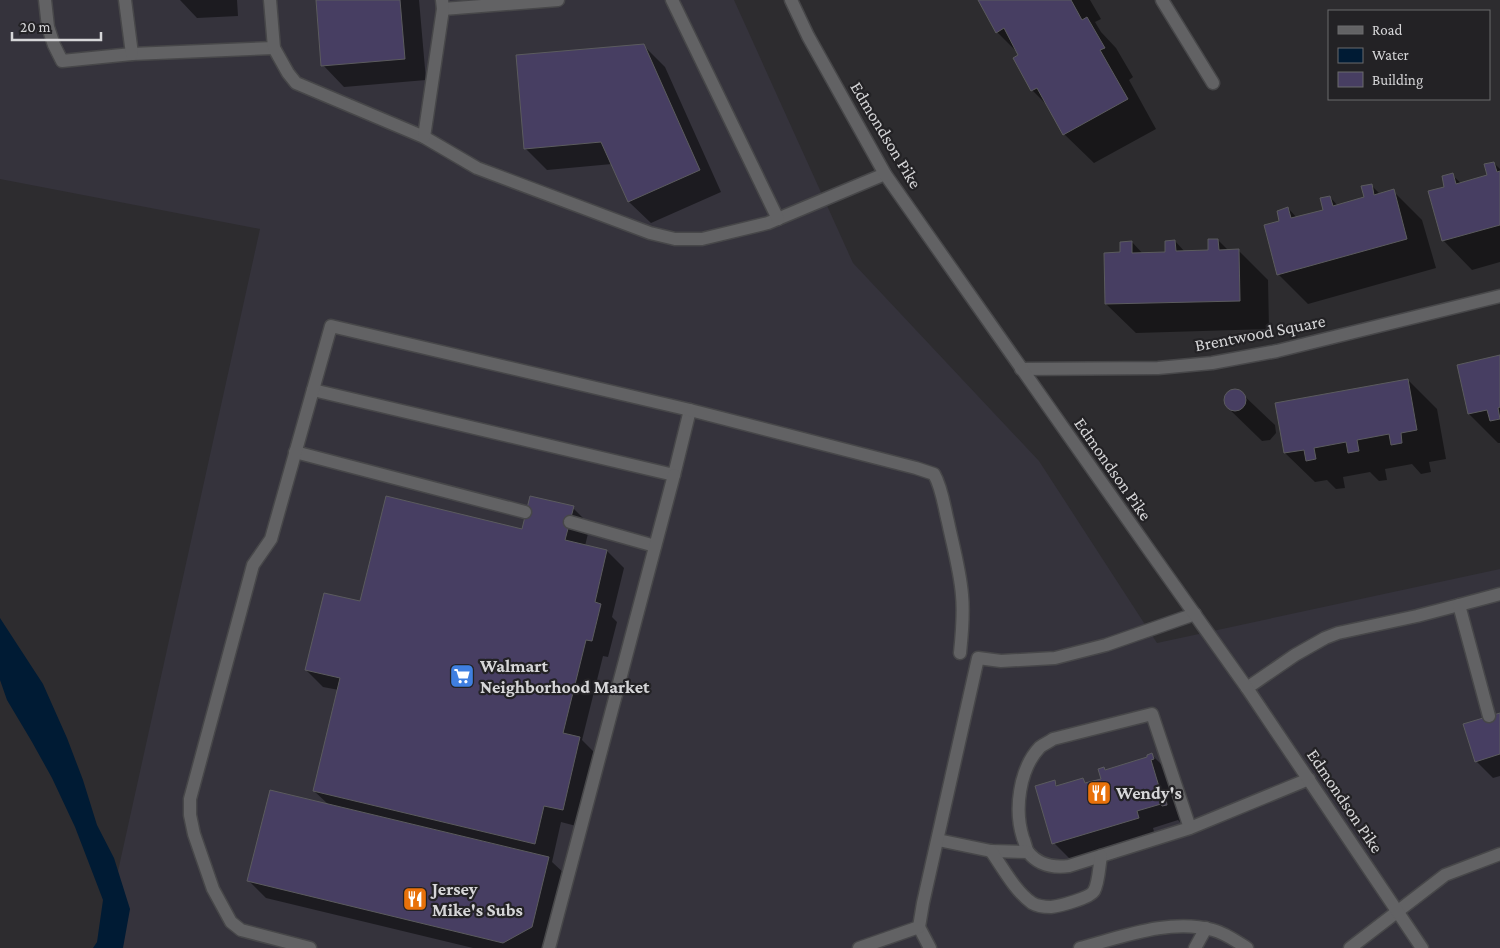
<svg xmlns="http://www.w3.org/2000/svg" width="1500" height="948" font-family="'Crimson Pro',serif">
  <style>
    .built { fill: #35333c }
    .water { fill: #001b34 }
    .shadow { fill: #0007 }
    .building { fill: #473e62; stroke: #5b5b5e }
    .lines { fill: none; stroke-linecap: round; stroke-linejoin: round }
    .service-casing { stroke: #474749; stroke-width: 15 }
    .minor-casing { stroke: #474749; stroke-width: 15 }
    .secondary-casing { stroke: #474749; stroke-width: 15 }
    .service { stroke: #626264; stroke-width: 12 }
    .minor { stroke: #626264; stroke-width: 12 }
    .secondary { stroke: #626264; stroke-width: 12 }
    .labels { text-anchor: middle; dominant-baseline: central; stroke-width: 4.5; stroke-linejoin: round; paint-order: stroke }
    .street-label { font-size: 18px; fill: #d6d6d8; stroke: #232225 }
    .poi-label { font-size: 18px; font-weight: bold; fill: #d6d6d8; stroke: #232225; text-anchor: start }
  </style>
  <rect width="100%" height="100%" fill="#2d2c2f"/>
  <polygon class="built" points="0,0 734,0 853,263 1039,461 1157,643 1500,569 1500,948 101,948 260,229 0,179"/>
  <polygon class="water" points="0,618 43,684 67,738 83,780 97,825 114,858 130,909 123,948 93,948 97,942 103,900 75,827 52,778 32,742 7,700 0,680"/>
  <g class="shadow">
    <polygon points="180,0 237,0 238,16 197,18"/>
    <polygon points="317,0 419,0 426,80 344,87 323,65"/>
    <polygon points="979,0 1090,0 1101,19 1095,22 1101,32 1116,48 1133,77 1129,80 1156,129 1094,163 1064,134 1049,107 1032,90 1020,55 997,32"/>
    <polygon points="643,45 665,67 721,192 651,223 629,202 612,164 547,170 525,148"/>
    <polygon points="1494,163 1500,169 1500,262 1472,270 1443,240 1446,187 1452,175 1462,184 1489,176"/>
    <polygon points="1371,185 1380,194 1393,191 1422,220 1436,268 1308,304 1278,274 1281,222 1288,208 1297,218 1324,210 1330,197 1338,206 1366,198"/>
    <polygon points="1218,240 1229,251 1238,250 1268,280 1269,329 1136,333 1106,304 1122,253 1132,242 1143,254 1166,253 1175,241 1185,252 1209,251"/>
    <polygon points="1500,356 1500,443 1498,443 1469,414 1458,366"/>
    <polygon points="1408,380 1437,409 1446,459 1429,462 1431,472 1421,474 1412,464 1385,469 1387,480 1379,481 1370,472 1343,477 1345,488 1336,489 1327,480 1315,482 1285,453"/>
    <polygon points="1238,390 1275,425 1276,433 1270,440 1262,441 1226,406 1225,398 1230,391"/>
    <polygon points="573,508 590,525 585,546 607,551 624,568 612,617 617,622 608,657 603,656 582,740 597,755 580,827 561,822 552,862 566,875 548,944 541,948 473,948 266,898 249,881 329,805 314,791 339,690 323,687 306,670 361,603"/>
    <polygon points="1500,714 1500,776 1493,778 1476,761"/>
    <polygon points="1152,755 1169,772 1167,776 1178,814 1182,818 1183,821 1180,822 1178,820 1153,828 1155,835 1071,860 1054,843 1054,782 1059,787 1083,780 1087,784 1102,780 1104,768 1106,771 1149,758"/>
  </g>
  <g class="building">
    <polygon points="316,0 400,0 405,59 321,66"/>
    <polygon points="978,0 1071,0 1082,20 1087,17 1105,48 1100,50 1128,99 1063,135 1037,88 1031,91 1013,58 1018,55 1004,28 996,33"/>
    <polygon points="644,44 700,170 628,202 601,142 524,149 516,55"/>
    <polygon points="1494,162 1497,172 1500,171 1500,225 1442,241 1428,191 1444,187 1442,176 1453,173 1456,184 1487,175 1484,164"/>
    <polygon points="1372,184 1374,195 1394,189 1407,239 1277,275 1264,225 1279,221 1277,211 1288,207 1291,218 1323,210 1320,198 1330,196 1333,206 1364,197 1361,186"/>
    <polygon points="1208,239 1218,239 1219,250 1239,249 1240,301 1105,304 1104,253 1120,252 1120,242 1132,241 1132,253 1165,252 1165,241 1175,240 1176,251 1208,250"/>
    <polygon points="1500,355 1500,407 1498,408 1500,419 1490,421 1487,410 1468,414 1457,365"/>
    <polygon points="1408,379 1417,430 1401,433 1402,443 1391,445 1389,434 1357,440 1359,451 1348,453 1346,442 1314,448 1316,459 1306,461 1304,450 1284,453 1275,403"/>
    <circle cx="1235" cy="400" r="11"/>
    <polygon points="386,496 522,529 530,496 574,506 565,540 607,550 595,602 601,604 592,641 586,640 563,733 580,737 563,810 544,806 535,844 313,791 340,678 305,670 324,593 360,601"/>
    <polygon points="1500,713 1500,754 1475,762 1463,724"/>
    <polygon points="1152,753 1154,759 1151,760 1163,800 1166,799 1167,805 1162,806 1161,804 1137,811 1139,818 1052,844 1035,786 1055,780 1056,786 1083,778 1085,783 1101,779 1098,769 1104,767 1105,770 1147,757 1147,755"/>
    <polygon points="270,790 549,857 532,927 503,943 247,881"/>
  </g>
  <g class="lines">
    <defs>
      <g id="service">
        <polyline points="45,0 48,27 54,45 62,61 132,54 274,48"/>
        <polyline points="125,0 132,54"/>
        <polyline points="270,0 274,48 288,73 296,83 424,137 477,168 650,233 675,239 702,239 768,223 885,174"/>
        <polyline points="672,0 778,219"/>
        <polyline points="443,9 558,0"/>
        <polyline points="424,137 443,9 442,0"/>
        <polyline points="313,390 674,475 690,410"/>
        <polyline points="295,452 525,512"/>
        <polyline points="570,522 655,546"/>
        <polyline points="1247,688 1295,655 1325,638 1338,633 1417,616 1459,605"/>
        <polyline points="1489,716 1459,605 1500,594"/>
        <path d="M1190 828 1152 714 1053 739C1049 742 1044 744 1040 747 1019 769 1014 810 1023 838 1025 842 1026 849 1028 852 1039 866 1054 868 1069 866L1190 828 1309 779"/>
        <polyline points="938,840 991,851 1028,852"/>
        <path d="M991 851C1003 868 1015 891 1032 903 1037 906 1045 907 1051 907 1060 906 1090 898 1094 891 1099 882 1099 866 1101 856"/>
        <polyline points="919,927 930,948"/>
        <path d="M310 948 241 930 231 922 213 889 194 834 190 815V799L253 565 271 539 331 326 690 410 916 468 934 474C942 488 944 506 948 522 953 546 960 570 962 595 964 615 962 634 960 653"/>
        <polyline points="549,948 674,475"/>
        <polyline points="859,948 919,927 923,903 978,658 1001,661 1055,658 1106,645 1195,614"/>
        <path d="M1080 948C1122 937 1170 918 1213 930 1225 933 1236 941 1247 948"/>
        <polyline points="1195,948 1206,928"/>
        <polyline points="1350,948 1445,875 1500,854"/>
      </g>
      <g id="minor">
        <polyline points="1162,0 1213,83"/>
        <polyline points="1021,369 1158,368 1212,363 1277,351 1500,296"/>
      </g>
      <polyline id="secondary" points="791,0 808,36 885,174 1147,547 1247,688 1422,948"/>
    </defs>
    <use href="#service" class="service-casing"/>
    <use href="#minor" class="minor-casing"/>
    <use href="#secondary" class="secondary-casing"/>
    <use href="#service" class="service"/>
    <use href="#minor" class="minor"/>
    <use href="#secondary" class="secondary"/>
  </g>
  <defs>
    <symbol id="supermarket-square" viewBox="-11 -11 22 22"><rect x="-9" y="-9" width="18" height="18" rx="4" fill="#3f7fe0" stroke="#232225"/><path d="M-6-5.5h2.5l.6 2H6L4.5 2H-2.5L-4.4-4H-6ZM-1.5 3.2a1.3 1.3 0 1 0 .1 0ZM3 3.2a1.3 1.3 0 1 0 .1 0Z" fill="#fff"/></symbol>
    <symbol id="restaurant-square" viewBox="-11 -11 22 22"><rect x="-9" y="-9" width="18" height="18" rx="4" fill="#e8710a" stroke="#232225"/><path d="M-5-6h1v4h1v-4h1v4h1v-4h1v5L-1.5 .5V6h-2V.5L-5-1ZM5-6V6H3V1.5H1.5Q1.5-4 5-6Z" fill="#fff"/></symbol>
  </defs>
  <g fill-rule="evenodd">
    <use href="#supermarket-square" x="448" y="662" width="28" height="28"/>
    <use href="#restaurant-square" x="1085" y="779" width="28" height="28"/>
    <use href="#restaurant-square" x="401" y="885" width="28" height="28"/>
  </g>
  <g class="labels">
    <g class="street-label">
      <text transform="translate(886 135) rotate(59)">Edmondson Pike</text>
      <text transform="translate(1260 333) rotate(-11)">Brentwood Square</text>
      <text transform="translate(1113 469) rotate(55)">Edmondson Pike</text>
      <text transform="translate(1345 801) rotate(56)">Edmondson Pike</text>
    </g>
    <g class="poi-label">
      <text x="480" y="666">Walmart<tspan x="480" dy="21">Neighborhood Market</tspan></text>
      <text x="1116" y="793">Wendy's</text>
      <text x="432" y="889">Jersey<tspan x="432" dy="21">Mike's Subs</tspan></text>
    </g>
  </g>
  <rect x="1328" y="10" width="162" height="90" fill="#232225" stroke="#6b6a6d"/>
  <rect x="1338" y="26" width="25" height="8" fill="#626264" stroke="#6b6a6d"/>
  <text x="1372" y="35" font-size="15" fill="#d6d6d8">Road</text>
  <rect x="1338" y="48" width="25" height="15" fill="#001b34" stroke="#6b6a6d"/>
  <text x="1372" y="60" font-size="15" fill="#d6d6d8">Water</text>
  <rect x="1338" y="72" width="25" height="15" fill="#473e62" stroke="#6b6a6d"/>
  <text x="1372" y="85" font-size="15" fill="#d6d6d8">Building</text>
  <path d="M12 32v8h89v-8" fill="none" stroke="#d6d6d8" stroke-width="2.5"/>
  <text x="20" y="32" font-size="15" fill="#d6d6d8" stroke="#232225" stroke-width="4" paint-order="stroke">20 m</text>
</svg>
